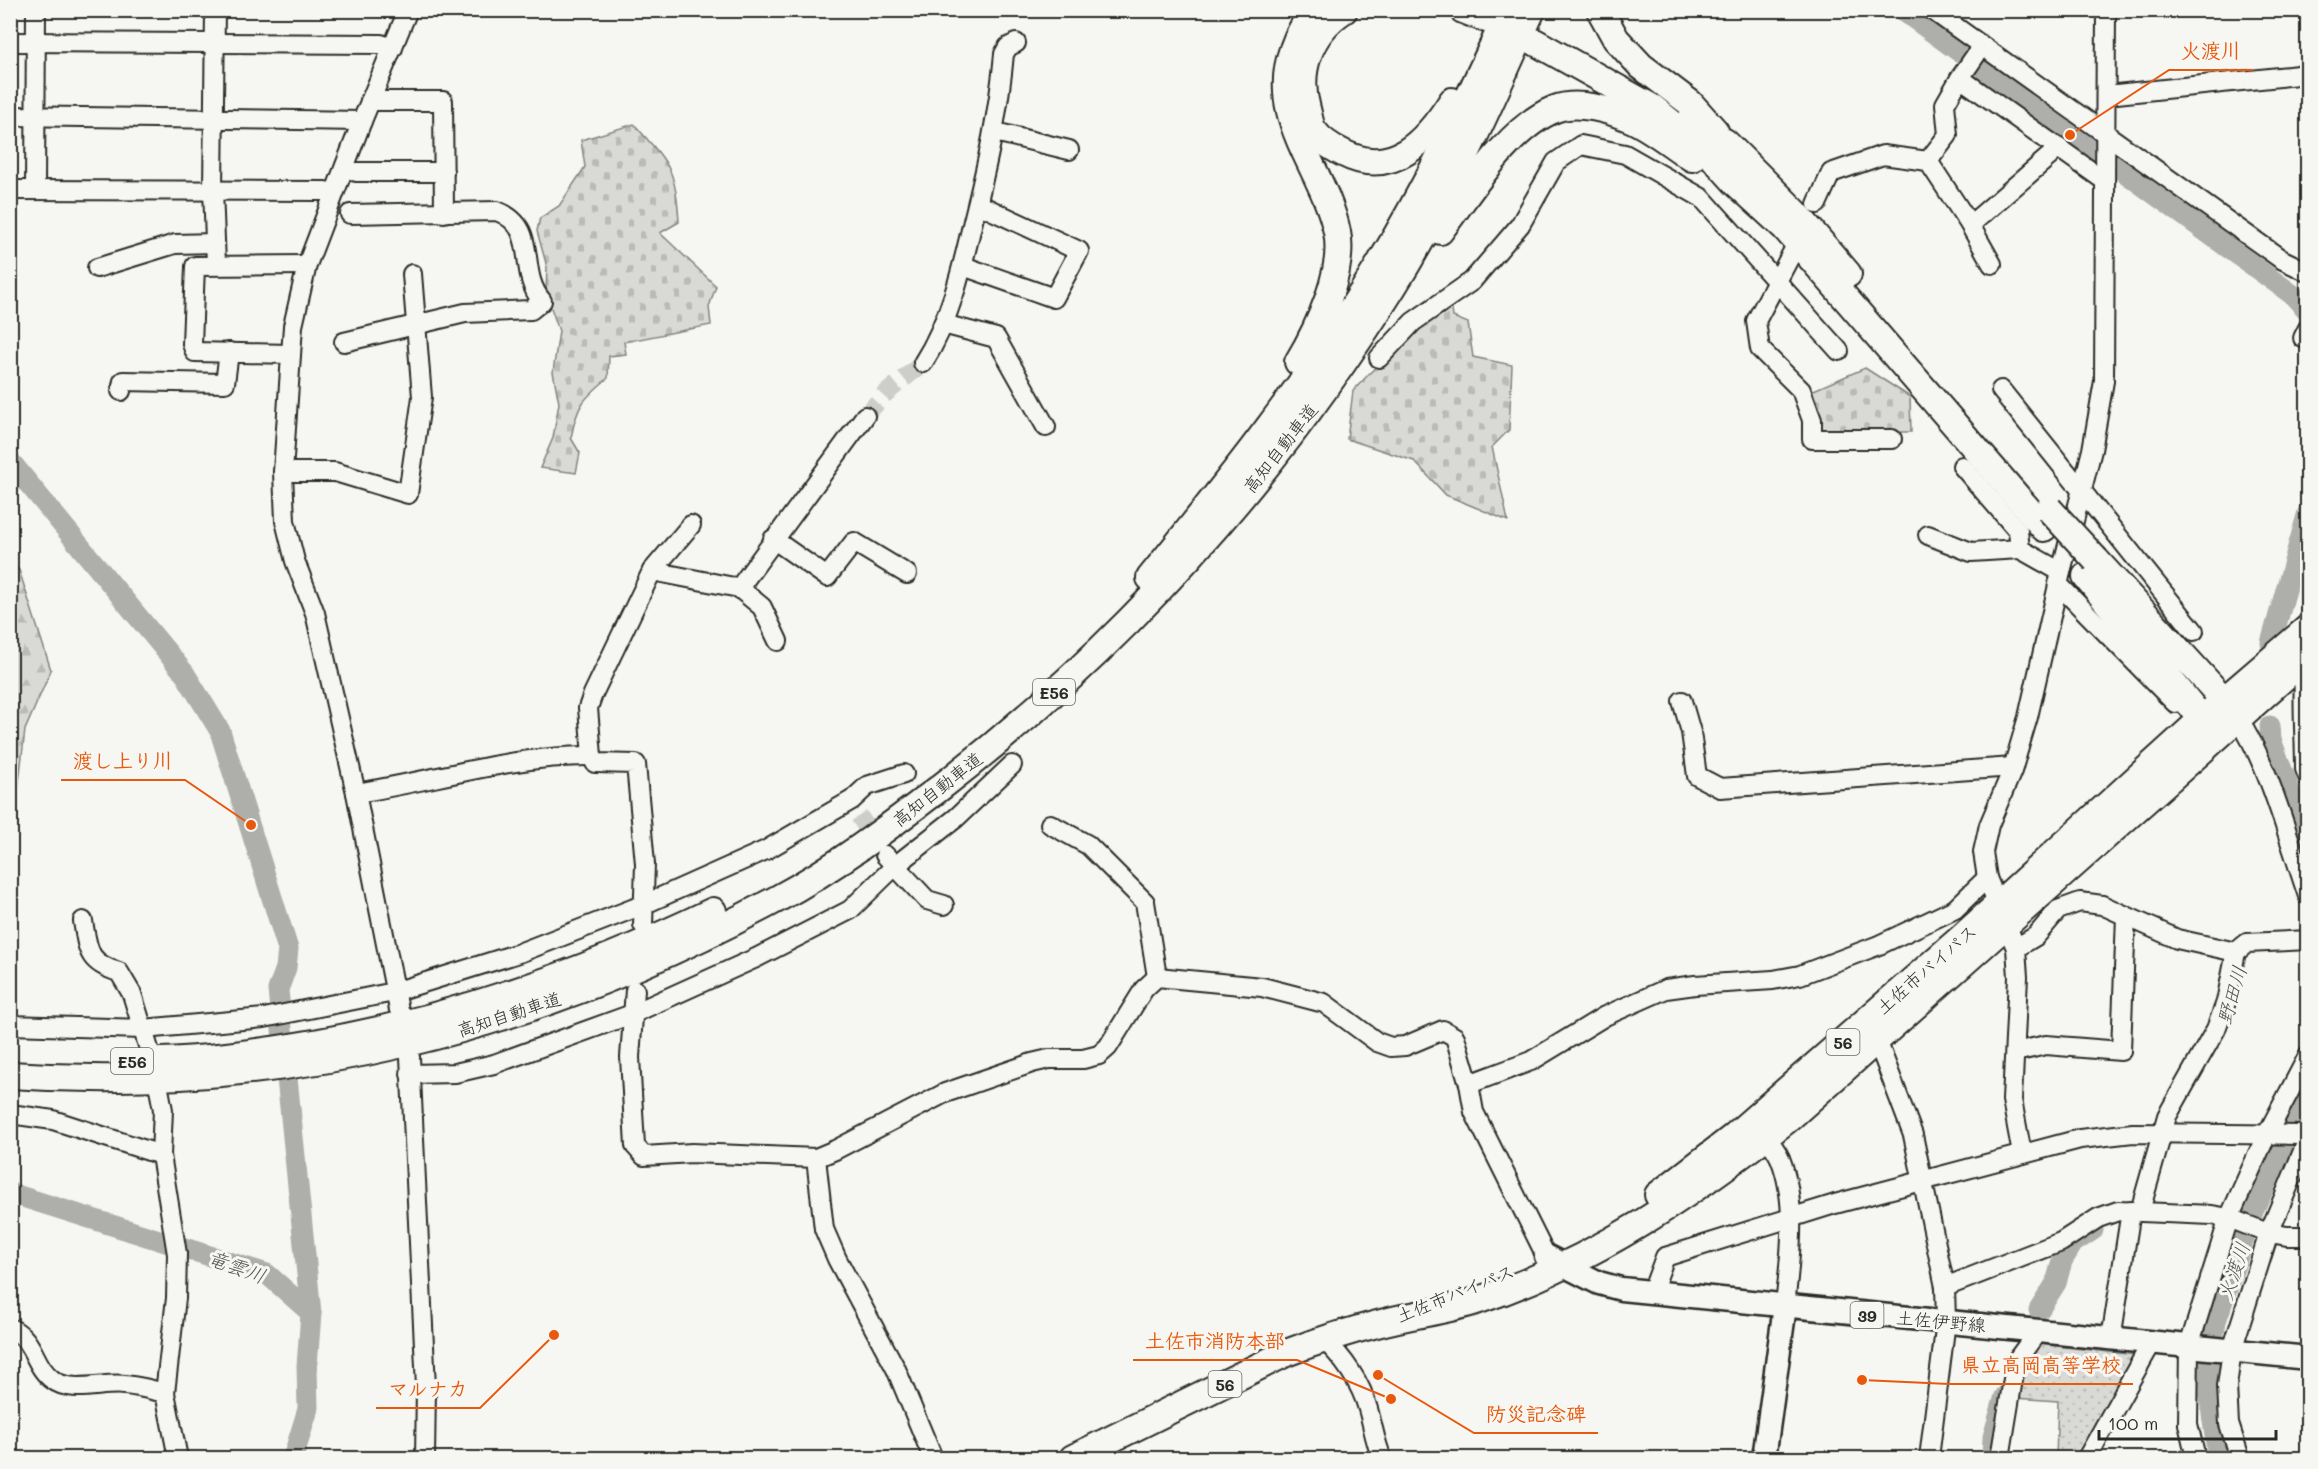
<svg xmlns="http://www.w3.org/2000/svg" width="2318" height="1469" font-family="Mali,'Klee One',sans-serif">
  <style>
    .grass { fill: url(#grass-dots); stroke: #828280; stroke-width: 1.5 }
    .forest { fill: url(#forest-firs); stroke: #828280; stroke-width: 1.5 }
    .cemetery { fill: url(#cemetery-stones); stroke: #828280; stroke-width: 1.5 }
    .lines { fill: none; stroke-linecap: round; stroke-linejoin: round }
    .river { stroke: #aeaeab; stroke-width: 21 }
    .minor-tunnel { stroke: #cdcdca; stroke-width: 18; stroke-dasharray: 18 9; stroke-linecap: butt }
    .minor-casing { stroke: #2b2b2b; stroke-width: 22 }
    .major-casing { stroke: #2b2b2b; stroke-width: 27 }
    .highway-casing { stroke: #2b2b2b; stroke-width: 30 }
    .minor { stroke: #f6f6f2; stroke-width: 18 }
    .major { stroke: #f6f6f2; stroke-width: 22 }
    .highway { stroke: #f6f6f2; stroke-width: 26 }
    .highway-bridge-casing { stroke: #2b2b2b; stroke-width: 30; stroke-linecap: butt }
    .highway-bridge { stroke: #f6f6f2; stroke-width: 26 }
    .labels { text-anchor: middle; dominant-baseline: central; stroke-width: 6; stroke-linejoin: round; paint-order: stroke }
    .shield { fill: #f6f6f2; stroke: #686867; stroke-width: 1.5 }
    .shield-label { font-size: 16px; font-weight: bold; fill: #2b2b2b }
    .street-label { font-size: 18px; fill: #2b2b2b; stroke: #f6f6f2 }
    .water-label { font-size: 20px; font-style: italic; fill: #525251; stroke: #f6f6f2 }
    .leader { fill: none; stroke: #e8590c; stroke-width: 2 }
    .callout-dot { fill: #e8590c; stroke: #f6f6f2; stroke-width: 2 }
    .callout-label { font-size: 20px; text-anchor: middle; font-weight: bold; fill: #e8590c; stroke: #f6f6f2; stroke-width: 6; stroke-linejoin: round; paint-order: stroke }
  </style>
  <defs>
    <pattern id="grass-dots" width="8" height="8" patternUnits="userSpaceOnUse" patternTransform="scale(1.5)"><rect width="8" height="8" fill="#d9d9d5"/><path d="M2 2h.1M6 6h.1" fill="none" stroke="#babab7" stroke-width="1.8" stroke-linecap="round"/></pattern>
    <pattern id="forest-firs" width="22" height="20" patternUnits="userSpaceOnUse" patternTransform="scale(1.5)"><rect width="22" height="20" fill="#d9d9d5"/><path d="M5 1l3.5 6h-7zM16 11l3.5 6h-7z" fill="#babab7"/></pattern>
    <pattern id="cemetery-stones" width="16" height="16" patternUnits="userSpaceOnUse" patternTransform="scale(1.5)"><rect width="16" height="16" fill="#d9d9d5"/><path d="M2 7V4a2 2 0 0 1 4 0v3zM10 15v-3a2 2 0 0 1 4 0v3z" fill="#babab7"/></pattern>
  </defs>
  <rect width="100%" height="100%" fill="#f6f6f2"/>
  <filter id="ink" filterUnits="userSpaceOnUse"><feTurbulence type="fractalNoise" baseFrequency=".0167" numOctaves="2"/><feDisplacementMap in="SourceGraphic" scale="12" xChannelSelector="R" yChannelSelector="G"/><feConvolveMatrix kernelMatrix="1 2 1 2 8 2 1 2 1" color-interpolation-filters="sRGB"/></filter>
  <g filter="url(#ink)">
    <polygon class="grass" points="2038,1344 2136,1355 2083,1458 2056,1458 2058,1401 2015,1398 2024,1367"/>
    <polygon class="forest" points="11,564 19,570 51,670 25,730 11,851"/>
    <g class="cemetery">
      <path d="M634 124C669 164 676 168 679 222L660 233 716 286 709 307 711 325 624 342 626 354 609 356 608 378C583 399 577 405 571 438L580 453 576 473 540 468 553 438 559 403 553 372 559 331 546 293 547 267 537 231 540 218 559 206 585 167 581 140Z"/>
      <polygon points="1451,302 1453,317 1468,323 1473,357 1512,365 1509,430 1492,447 1508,521 1446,495 1414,461 1347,439 1353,391 1397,344"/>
      <polygon points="1865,368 1910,397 1911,432 1817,432 1809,392"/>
    </g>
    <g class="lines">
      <g class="river">
        <polyline points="1902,10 2293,295 2308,311"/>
        <polyline points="10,461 185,674 220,731 288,949 286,968 278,990 311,1313 307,1366 308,1409 293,1458"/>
        <polyline points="2271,643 2308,512"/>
        <polyline points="2270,726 2271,740 2308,840"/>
        <polyline points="10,1193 267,1274 311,1313"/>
        <polyline points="2039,1310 2056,1283 2062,1261 2073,1243 2093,1230"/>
        <polyline points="1992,1458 1993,1437 2005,1396"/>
        <polyline points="2218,1458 2207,1377 2216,1321 2254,1209 2308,1095"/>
      </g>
      <g class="minor-tunnel">
        <polyline points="865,416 885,394 923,363"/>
        <polyline points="859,816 880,847"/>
      </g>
      <defs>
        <g id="minor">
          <polyline points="215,10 213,190 216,264"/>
          <polyline points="1932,10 2281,259 2308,272"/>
          <polyline points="10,42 381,44 393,48"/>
          <polyline points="1982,46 1960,78 2105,181"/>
          <polyline points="1960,78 1945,104 1948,135 1928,161 1970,225 2059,148"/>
          <polyline points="2107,95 2308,74"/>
          <polyline points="370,101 443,101 444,213"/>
          <polyline points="10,116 362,121"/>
          <polyline points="995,132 1069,150"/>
          <polyline points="356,172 444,172"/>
          <polyline points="10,190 325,191 333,194"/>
          <polyline points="35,190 36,10"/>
          <polyline points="1817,204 1831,173 1883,155 1928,161"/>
          <polyline points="1970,225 1992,264"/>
          <polyline points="1793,251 1756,321 1760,349 1801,390 1812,420 1812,439 1892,439"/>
          <polyline points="963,266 1054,298 1079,251 978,204"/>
          <polyline points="97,268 175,244 214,243"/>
          <polyline points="943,324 996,338 1046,427"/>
          <polyline points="2303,338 2308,328"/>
          <path d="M344 342 465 313 531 310 542 301C516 271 541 228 497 211L350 214"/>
          <polyline points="291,354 195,352 192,344 195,266 307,265"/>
          <polyline points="1379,358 1413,322 1472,281 1520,225 1556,162 1581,145 1625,154 1702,198 1839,351"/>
          <path d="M923 363C950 321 962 269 973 221 987 165 999 111 1004 54L1008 47 1016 43"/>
          <polyline points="2001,390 2194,631"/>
          <polyline points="121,391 123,381 225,383 229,352"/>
          <polyline points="1962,466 2018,531 2020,549 2061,572"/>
          <polyline points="283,472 335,472 408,494 422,397 412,274"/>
          <polyline points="1928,535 1971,552 2020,549"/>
          <polyline points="773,539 827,577 854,542 907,574"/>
          <polyline points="652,571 739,588 762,607 778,641"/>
          <polyline points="2058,584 2175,703"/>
          <polyline points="739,588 865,416"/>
          <path d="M2306 658C2301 695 2305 732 2305 769L2308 777"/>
          <polyline points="1682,701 1691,732 1697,776 1720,788 2013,767"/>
          <path d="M2238 718C2271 769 2288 839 2308 896"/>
          <path d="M356 793C434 781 513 755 592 756"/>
          <polyline points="1050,824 1088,845 1145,902 1157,977"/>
          <polyline points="885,855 927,900 944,905"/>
          <path d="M83 921C88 951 88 963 119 972L132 994 149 1049"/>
          <polyline points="643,925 645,864 636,764 595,763 592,756 588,708 593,694 652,571 691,525"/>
          <polyline points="2016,948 2036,936 2058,910 2080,902 2102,905 2177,939 2236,952"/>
          <polyline points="635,990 630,1057 635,1146 644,1156 692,1153 816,1158 835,1150 945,1093 1032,1063 1049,1059 1083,1059 1099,1055 1108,1047 1144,989 1157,977 1262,987 1324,1003 1377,1042 1391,1047 1405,1046 1443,1030 1455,1037 1469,1084 1474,1112 1546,1256"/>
          <polyline points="399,1010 356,793 315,613 295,561 285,521 283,472 293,326 307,265 362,121 408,10"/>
          <polyline points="10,1025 143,1029 264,1018 394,992 519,953 645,904 766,850 852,800 867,786 904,774"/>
          <polyline points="1877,1040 1913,1135 1945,1287 1946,1321 1929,1458"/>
          <polyline points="2015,1052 2046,1045 2121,1051 2126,916"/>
          <polyline points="410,1057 426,1387 425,1458"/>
          <polyline points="410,1074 455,1073 494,1064 632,1014 756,958 850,910 895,866 956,818 1012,765"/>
          <polyline points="1469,1084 1531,1061 1605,1016 1666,989 1695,985 1773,980 1800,975 1879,945 1955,909 1987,878"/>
          <polyline points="159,1089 163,1110 161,1155 177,1254 176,1298 165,1393 178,1458"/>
          <polyline points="10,1114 53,1120 161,1155"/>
          <path d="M1758 1127C1766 1137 1775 1147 1780 1158 1798 1203 1790 1259 1785 1306"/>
          <polyline points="2022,1154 2012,1100 2018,977 2016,948 1987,878 1983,852 1989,825 2012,771 2028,717 2061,572 2092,450 2104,381 2106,10"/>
          <polyline points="816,1158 824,1229 837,1259 896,1369 933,1458"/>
          <polyline points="2140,1211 2167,1116 2216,1029 2226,1002 2236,952 2247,943 2308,940"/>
          <polyline points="1945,1287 2061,1242 2098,1218 2118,1211 2212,1215 2229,1218 2265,1232 2287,1236 2308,1236"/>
          <polyline points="1652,1292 1665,1257 1835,1204 2080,1139 2133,1133 2308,1135"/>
          <path d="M10 1328C35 1339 33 1366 53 1380 71 1394 103 1382 125 1385 138 1386 152 1390 165 1393"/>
          <path d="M1323 1339C1343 1357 1361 1383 1368 1409 1373 1426 1375 1442 1382 1458"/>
          <polyline points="2111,1339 2131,1211"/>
          <polyline points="2000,1458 2016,1361 2038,1331"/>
          <polyline points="2087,1458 2152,1342"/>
          <polyline points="2196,1458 2188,1424 2189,1346 2229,1218 2266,1136 2308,1056"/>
          <polyline points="2240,1458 2229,1424 2227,1386 2232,1350 2269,1233 2308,1139"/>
        </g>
        <g id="major">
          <polyline points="1546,1256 1599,1283 1621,1289 2308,1358"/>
          <polyline points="1764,1458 1785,1306"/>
        </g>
        <g id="highway">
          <path d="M1344 10C1310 32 1296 71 1307 109 1309 116 1310 126 1314 131 1320 140 1333 148 1343 153 1393 179 1427 140 1452 101"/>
          <polyline points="1463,10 1486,19"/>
          <polyline points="1600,10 1616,39 1641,66 1690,103 1715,131"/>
          <polyline points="1535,42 1653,108 1710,154 1737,184 1785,228 2044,528"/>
          <polyline points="1689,122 1725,142 1795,212 1848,274"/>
          <path d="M1440 231C1470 192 1508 128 1555 109 1577 100 1610 110 1631 119 1652 128 1673 146 1692 158"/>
          <path d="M1298 362C1318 329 1345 271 1337 232 1324 168 1268 118 1293 49 1298 34 1305 21 1317 10"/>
          <polyline points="2086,576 2202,719 2231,725 2224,700 2096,560"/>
          <path d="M1150 578C1230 479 1310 379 1376 270 1427 187 1469 99 1509 10"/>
          <path d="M161 1061C202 1060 243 1054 284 1048 434 1025 576 977 713 911"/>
          <path d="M10 1075C286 1094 535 1030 777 899 835 868 889 827 941 787 1122 647 1272 480 1393 287 1448 200 1490 104 1532 10"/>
          <polyline points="1658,1195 1732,1138 1960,939 2202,719 2308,628"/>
          <path d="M1073 1458 1286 1353C1317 1341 1349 1331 1381 1323 1414 1314 1447 1311 1479 1300 1594 1262 1694 1193 1788 1119L2308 656"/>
        </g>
      </defs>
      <use href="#minor" class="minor-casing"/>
      <use href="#major" class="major-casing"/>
      <use href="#highway" class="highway-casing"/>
      <use href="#minor" class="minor"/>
      <use href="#major" class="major"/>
      <use href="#highway" class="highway"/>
      <defs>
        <polyline id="highway-bridge" points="2049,509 2096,560"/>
      </defs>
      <use href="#highway-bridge" class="highway-bridge-casing"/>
      <use href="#highway-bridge" class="highway-bridge"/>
    </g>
  </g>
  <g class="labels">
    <g class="shield">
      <rect x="1033" y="679" width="42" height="26" rx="4.5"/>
      <rect x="1826.5" y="1029" width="33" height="26" rx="4.5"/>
      <rect x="111" y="1048" width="42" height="26" rx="4.5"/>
      <rect x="1850.5" y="1302" width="33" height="26" rx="4.5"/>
      <rect x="1208.5" y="1371" width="33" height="26" rx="4.5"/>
    </g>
    <g class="shield-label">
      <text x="1054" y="692">E56</text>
      <text x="1843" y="1042">56</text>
      <text x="132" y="1061">E56</text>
      <text x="1867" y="1315">39</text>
      <text x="1225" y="1384">56</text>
    </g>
    <g class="street-label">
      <text transform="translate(1280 448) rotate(-52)">高知自動車道</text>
      <text transform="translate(937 789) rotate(-38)">高知自動車道</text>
      <text transform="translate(1926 969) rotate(-41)">土佐市バイパス</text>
      <text transform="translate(509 1014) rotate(-18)">高知自動車道</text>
      <text transform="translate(1455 1293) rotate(-22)">土佐市バイパス</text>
      <text transform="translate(1941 1321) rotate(5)">土佐伊野線</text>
    </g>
    <g class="water-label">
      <text transform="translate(2231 995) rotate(-74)">野田川</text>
      <text transform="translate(237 1266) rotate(20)">竜雲川</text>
      <text transform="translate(2233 1271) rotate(-71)">火渡川</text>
    </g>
  </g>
  <path class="leader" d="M2070 135L2169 70H2253M251 825L185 780H61M1391 1399L1297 1360H1133M1862 1380L1949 1384H2133M554 1335L480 1408H376M1378 1375L1474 1433H1598"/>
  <g class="callout-dot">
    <circle cx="2070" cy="135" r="6"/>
    <circle cx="251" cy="825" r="6"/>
    <circle cx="1391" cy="1399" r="6"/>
    <circle cx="1862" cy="1380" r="6"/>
    <circle cx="554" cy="1335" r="6"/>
    <circle cx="1378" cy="1375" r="6"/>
  </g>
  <g class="callout-label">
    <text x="2211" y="58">火渡川</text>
    <text x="123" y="768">渡し上り川</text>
    <text x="1215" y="1348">土佐市消防本部</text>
    <text x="2041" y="1372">県立高岡高等学校</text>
    <text x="428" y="1396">マルナカ</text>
    <text x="1536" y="1421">防災記念碑</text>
  </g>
  <rect width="2318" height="1469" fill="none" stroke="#f6f6f2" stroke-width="36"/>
  <rect x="18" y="18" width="2282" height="1433" fill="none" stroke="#2b2b2b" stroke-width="2" filter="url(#ink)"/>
  <path d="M2099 1430v9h177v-9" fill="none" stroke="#2b2b2b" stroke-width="3"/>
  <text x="2108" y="1430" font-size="18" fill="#2b2b2b" stroke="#f6f6f2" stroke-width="4.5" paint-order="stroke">100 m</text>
</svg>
